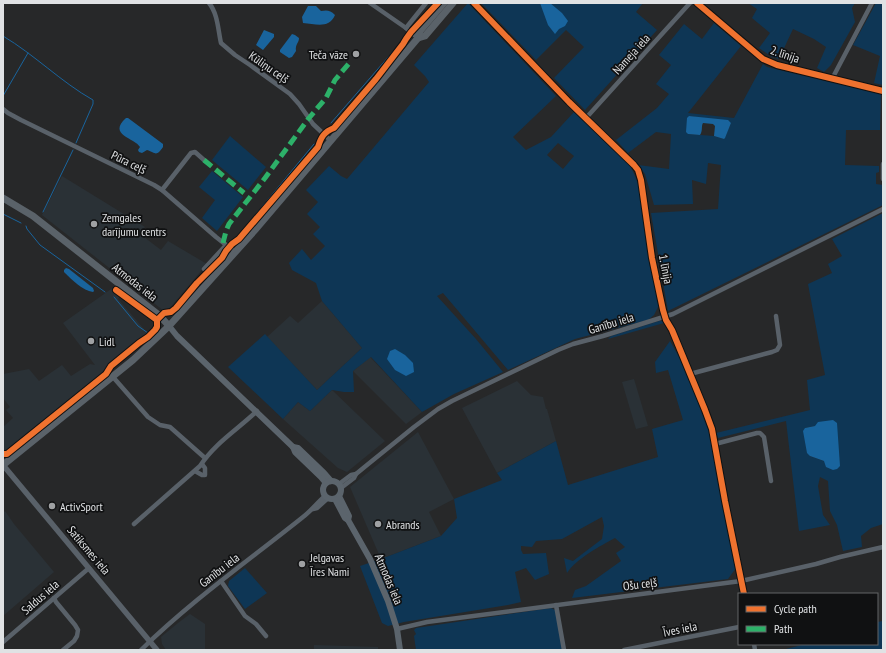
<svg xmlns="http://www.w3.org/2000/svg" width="886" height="653" font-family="'PT Sans Narrow',sans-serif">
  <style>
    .built { fill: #2a3136 }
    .green { fill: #0e3655; fill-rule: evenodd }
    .water { fill: #19649d }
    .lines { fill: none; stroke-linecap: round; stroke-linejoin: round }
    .stream { stroke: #19649d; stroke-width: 1 }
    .minor { stroke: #596169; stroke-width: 4.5 }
    .tertiary { stroke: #596169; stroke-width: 5.5 }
    .secondary { stroke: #5b646c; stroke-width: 6 }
    .primary { stroke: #5a6269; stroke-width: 7 }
    .quiet { stroke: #2db169; stroke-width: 5; stroke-dasharray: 10 5; stroke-linecap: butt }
    .cycleway-casing { stroke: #101112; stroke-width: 8 }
    .cycleway { stroke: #ef722f; stroke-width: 6 }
    .poi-dot { fill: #9fa1a3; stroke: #101112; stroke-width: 1.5 }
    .labels { text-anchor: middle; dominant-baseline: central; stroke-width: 3.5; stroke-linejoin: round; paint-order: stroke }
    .poi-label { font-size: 12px; fill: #e0e2e4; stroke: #101112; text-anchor: start }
    .street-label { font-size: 12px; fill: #e0e2e4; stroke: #101112 }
  </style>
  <rect width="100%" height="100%" fill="#272829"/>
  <g class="built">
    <polygon points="62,176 145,227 140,234 161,250 168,241 207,264 169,309 164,311 42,215"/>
    <polygon points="114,287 122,293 118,299 149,335 82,392 6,453 3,450 3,427 13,418 6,410 10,407 3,398 3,374 29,369 39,381 62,365 71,376 90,364 95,365 63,323"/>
    <polygon points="322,301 362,348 317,390 267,337 290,316 298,323"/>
    <polygon points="370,357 422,412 406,424 353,371"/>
    <polygon points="634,379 648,426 636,429 622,382"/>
    <polygon points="517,381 531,395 543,397 546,409 547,409 556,441 497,473 462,408"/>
    <polygon points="332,390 385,441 347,472 338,468 283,419 298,402 310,411"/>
    <polygon points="418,432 454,499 429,512 441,536 381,559 350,487"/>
    <polygon points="5,511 14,524 54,572 3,616 3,513"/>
    <polygon points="190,614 205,624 205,650 166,650 162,644 161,637 178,623"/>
    <polygon points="314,645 378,647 378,650 314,650"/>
  </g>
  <g class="green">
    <path d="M468 3 556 96 513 137 526 150 551 137 574 112 630 165 635 176 639 186 650 266 659 305 654 315 648 320 575 339 508 370 443 293 437 296 476 339 503 372 454 394 422 412 371 357 353 371 354 392H344L332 390 310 411 298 402 283 419 228 367 265 334 317 390 362 348 322 301 316 283 292 270 289 263 302 249 311 260 325 246 313 234 320 227 307 214 318 202 306 190 329 166 341 176 347 179 429 82 425 76 414 65ZM558 143 574 156 563 169 547 155Z"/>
    <polygon points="481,3 643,3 636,12 657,30 585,110 554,78 584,47 566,30 536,60"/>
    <polygon points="748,3 855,3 852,8 855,22 831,65 824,72 817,68 826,47 814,39 793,29 779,59 772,57 759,48 770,33 752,18 757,9"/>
    <polygon points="876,3 883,3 883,85 874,83 880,56 853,45"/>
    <path d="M714 23 741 46 688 113 734 118 763 64 767 67 881 94 880 130H846L845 165 879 166V172L876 173V184L883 185V205L668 311 651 213 718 209 721 165 708 163 706 184 692 180 693 204 654 205 645 174 638 165 669 169 671 134 656 132 628 153 616 140 657 108 669 94 656 84 671 65 659 55 684 24 702 39ZM689 116 731 123 724 139 714 136 688 134Z"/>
    <polygon points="230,136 266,167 248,190 212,160"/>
    <polygon points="212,171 243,197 217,231 202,218 215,200 199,187"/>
    <path d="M883 213V524L871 528 861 536 862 547 843 551 837 525 830 511 828 481 820 477 818 486 823 515 830 525 799 531 786 421 718 438 716 433 810 410 807 380 825 375 808 284 832 273 828 264 842 256 832 239ZM815 426 824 461 810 456 805 428Z"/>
    <polygon points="659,321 662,321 664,323 608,339 611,336"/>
    <path d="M670 341 679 357 708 427 711 437 736 568 728 579 572 598 575 590 586 586 621 561 616 553 625 547 615 538C600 546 576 559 567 573L564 558 573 561 602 539 604 526 602 517 562 539 536 541 532 547 521 546V550L523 554 546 553 549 574 535 580 526 568 515 572 521 602 508 605 404 622 388 626 382 623 360 566 381 559 441 536 457 518 454 499 502 480 497 473 556 441 568 485 658 457 652 429 683 420 668 370 656 373 655 362Z"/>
    <polygon points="245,568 267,593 245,609 228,586 229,581"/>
    <polygon points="551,608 555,610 563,650 416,650 414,636 416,634 414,630 416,628"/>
    <polygon points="883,621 883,650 782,650 806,644 877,644 877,622"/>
  </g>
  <g class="water">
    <polygon points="540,3 550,3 562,13 568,21 565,26 559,29 555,34 548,25"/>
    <path d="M308 6H316L321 11C327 10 330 10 335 15 329 29 316 24 303 23L302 17Z"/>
    <polygon points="264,30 274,34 274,37 263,50 256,45"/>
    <path d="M292 34 295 35 299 38C299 43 295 44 296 51L292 57 289 58 280 52V50Z"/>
    <path d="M689 116 728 120 731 123 725 138 724 139 714 136 715 126 713 124 703 123C701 126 703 131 700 135L688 134 686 132 687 118Z"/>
    <path d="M126 118H128L163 144V147C156 157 156 153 147 150L142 153 139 152 138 150 140 147C135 138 107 135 126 118Z"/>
    <path d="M66 268 69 269 93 288 94 291 93 292C82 290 72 280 64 272V270Z"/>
    <polygon points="395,349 405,355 413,363 414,372 406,376 395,370 387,359 390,351"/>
    <polygon points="833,420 837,423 840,466 837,469 833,470 826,467 824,461 810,456 807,453 803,431 805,428 815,426 818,422"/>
  </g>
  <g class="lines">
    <g class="stream">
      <path d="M3 36C35 55 61 82 93 100V104L76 143"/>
      <polyline points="3,96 28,53"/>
      <polyline points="331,123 397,47"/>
      <polyline points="43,212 73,150"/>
      <polyline points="3,214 21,223"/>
      <polyline points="26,226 27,229 40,245 105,292"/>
      <polyline points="238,236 314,144"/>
      <polyline points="114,297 138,326 148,333"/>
    </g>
    <g class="minor">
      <path d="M209 3C218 14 218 30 221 43L235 55 250 65 290 94 299 104 313 124 331 141"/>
      <polyline points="370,3 406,28 418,38"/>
      <polyline points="474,3 569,102 634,165 638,170 641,180 652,258 663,310 666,320 672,330 705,410 712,429 725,501 744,594"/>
      <polyline points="697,3 763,59 777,65 883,91"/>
      <polyline points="406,28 426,3"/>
      <polyline points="832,79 872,3"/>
      <polyline points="3,109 8,113 21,120 154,185 162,190 216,237 235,252"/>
      <polyline points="586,118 690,3"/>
      <polyline points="883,179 883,164"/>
      <polyline points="162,190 191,153 195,152 204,160"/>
      <polyline points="204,269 226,245"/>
      <polyline points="690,374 772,352 777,350 780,345 776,316"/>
      <polyline points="113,377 148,417 160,425 170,427 205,458"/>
      <polyline points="715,444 757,433 760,433 764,437 771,481"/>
      <polyline points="195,471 202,475 205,475 205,468 202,464"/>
      <polyline points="339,484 351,475 356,474"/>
      <polyline points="341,488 354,478 356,474 367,465 414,427 438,409 452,401 558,350 573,344 603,336 673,314 883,209"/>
      <polyline points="313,509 317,508 328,498"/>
      <path d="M134 524 200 466C215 443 237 430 257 411"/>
      <polyline points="221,581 245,616 256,624 266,636"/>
      <polyline points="54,598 56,602 75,625 78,630 77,636 74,641 63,650"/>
      <polyline points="556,605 564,650"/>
      <polyline points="397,629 427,622 741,581 816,564 840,557 883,547"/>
      <polyline points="3,642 89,568"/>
      <polyline points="754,644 755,650"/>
      <path d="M141 650C191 601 248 561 303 517 311 511 317 503 325 496"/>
      <polyline points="624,650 739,627"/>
    </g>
    <polyline class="tertiary" points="3,465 157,650"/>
    <g class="secondary">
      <polyline points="169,326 177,336 293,447 295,452 321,477 326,483"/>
      <polyline points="293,447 298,448 324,473 331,481"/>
      <circle cx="332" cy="490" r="9"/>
      <polyline points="339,496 349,516 348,520"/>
      <polyline points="335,499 345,518 348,520 370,559 388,601 397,629 400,650"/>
    </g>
    <g class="primary">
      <polyline points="418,38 425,36 453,3"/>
      <polyline points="3,198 33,216 160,316 169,326"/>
      <polyline points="3,465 133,360 169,326 255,230 418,38 420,31 444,3"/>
    </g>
    <g class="quiet">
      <polyline points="204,160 244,193"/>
      <polyline points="223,243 226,231 229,224 265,178 309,118 326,98 335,80 351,61"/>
    </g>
    <defs>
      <g id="cycleway">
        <polyline points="474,3 569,102 634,165 638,170 641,180 652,258 663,310 666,320 672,330 705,410 712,429 725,501 744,594"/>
        <polyline points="697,3 763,59 777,65 883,91"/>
        <path d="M157 320 164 313 171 312 176 308 197 283 222 258 226 251 232 244 239 239 318 147C321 137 324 132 334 128L376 79 403 44 406 39 411 32 438 3"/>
        <polyline points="3,454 7,454 106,374 111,366 139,343 148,337 155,330 157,327 157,320 116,290"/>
      </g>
    </defs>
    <use href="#cycleway" class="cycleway-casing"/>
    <use href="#cycleway" class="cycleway"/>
  </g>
  <g class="poi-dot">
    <circle cx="356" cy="54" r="4"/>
    <circle cx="94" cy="224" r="4"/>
    <circle cx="91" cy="341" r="4"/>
    <circle cx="52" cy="506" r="4"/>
    <circle cx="378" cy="524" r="4"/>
    <circle cx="302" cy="564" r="4"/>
  </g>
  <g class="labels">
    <g class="poi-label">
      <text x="348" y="54" text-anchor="end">Teča vāze</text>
      <text x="102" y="217">Zemgales<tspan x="102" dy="14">darījumu centrs</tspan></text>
      <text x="99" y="341">Lidl</text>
      <text x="60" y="506">ActivSport</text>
      <text x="386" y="524">Abrands</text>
      <text x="310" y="557">Jelgavas<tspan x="310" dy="14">Īres Nami</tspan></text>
    </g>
    <g class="street-label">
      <text transform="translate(631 54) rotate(-48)">Nameja iela</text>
      <text transform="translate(785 54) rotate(19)">2. līnija</text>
      <text transform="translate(269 67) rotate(35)">Kūliņu ceļš</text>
      <text transform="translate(129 162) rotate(26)">Pūra ceļš</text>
      <text transform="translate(666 269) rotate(79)">1. līnija</text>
      <text transform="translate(135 282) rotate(38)">Atmodas iela</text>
      <text transform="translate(611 323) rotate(-17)">Ganību iela</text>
      <text transform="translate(89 550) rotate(50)">Satiksmes iela</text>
      <text transform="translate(219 570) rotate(-38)">Ganību iela</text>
      <text transform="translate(389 579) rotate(67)">Atmodas iela</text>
      <text transform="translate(640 584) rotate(-7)">Ošu ceļš</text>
      <text transform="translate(40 597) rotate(-41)">Saldus iela</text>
      <text transform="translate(680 629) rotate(-11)">Īves iela</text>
    </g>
  </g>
  <rect width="886" height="653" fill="none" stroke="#e0e2e4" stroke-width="8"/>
  <rect x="738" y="593" width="140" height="52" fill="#101112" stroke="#636566"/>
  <rect x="746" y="606" width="20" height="6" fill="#ef722f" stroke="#636566"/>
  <text x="774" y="613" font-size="12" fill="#e0e2e4">Cycle path</text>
  <rect x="746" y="626" width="20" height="6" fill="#2db169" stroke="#636566"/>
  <text x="774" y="633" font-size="12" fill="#e0e2e4">Path</text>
</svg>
